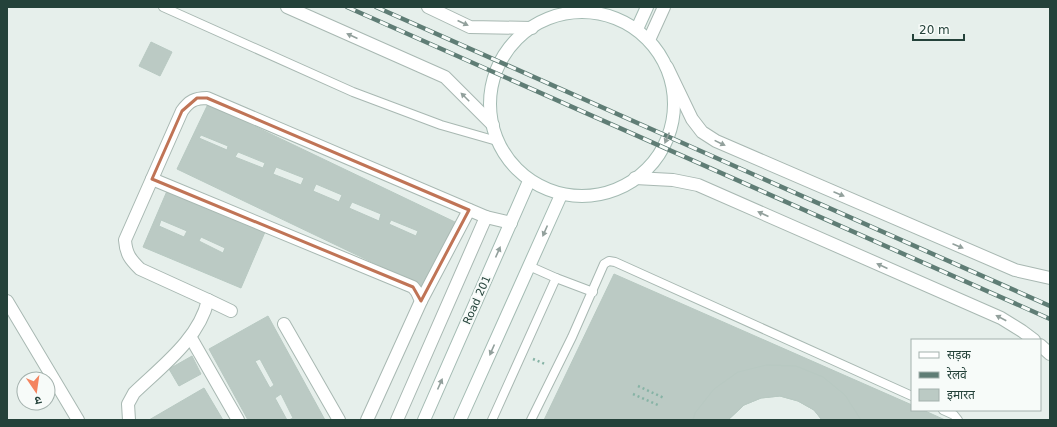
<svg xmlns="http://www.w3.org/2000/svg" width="1057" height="427" font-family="'DejaVu Sans','Noto Sans Devanagari',sans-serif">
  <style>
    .building { fill: #bbcac4; stroke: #b8c9c2; fill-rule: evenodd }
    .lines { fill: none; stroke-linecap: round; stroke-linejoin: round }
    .service-casing { stroke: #a8b8b2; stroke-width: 10 }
    .minor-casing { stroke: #a8b8b2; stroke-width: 14 }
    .tertiary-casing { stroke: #a8b8b2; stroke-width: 14 }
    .secondary-casing { stroke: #a4bbb3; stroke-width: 14 }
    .path { stroke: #86b3a5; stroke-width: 2.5; stroke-dasharray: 2 3; stroke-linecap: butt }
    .service { stroke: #fff; stroke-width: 8 }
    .minor { stroke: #fff; stroke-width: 12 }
    .tertiary { stroke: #fff; stroke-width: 12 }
    .secondary { stroke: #fff; stroke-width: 12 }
    .rail-casing { stroke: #5f7d75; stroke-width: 4.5 }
    .rail { stroke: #f7fbf9; stroke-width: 3; stroke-dasharray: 9; stroke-linecap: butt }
    .oneway { fill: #92a09c }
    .marked { fill: none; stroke: #c07456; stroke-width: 3; stroke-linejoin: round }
    .labels { text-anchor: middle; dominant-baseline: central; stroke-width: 4; stroke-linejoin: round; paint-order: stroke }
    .street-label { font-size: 11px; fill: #24423a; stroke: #f7fbf9 }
  </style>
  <rect width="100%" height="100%" fill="#e6efeb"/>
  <g class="building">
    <polygon points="151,42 172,52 160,76 139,66"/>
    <path d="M208 104 457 223 426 288 177 169ZM201 135 228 146 227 150 199 138ZM238 152 265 163 263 168 235 157ZM276 167 304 178 301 185 273 174ZM316 184 342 195 339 202 313 191ZM352 202 381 214 379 221 349 208ZM391 220 418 231 416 236 389 224Z"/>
    <path d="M167 191 265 232 241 288 143 247ZM161 220 187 231 184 237 159 226ZM201 237 225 248 223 253 199 241Z"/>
    <polygon points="614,274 912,405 912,410 923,410 945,420 822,420 814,410 798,401 780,396 761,398 744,405 728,420 544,420"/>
    <path d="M268 316 325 420H289L293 418 281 394 275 398 287 420H248L209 349ZM260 359 274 385 270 388 255 361Z"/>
    <polygon points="192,356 201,374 179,386 169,369"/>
    <polygon points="766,365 796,366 823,377 845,395 861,420 822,420 814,410 798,401 780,396 761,398 744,405 728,420 693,420 695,413 714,389 738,372"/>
    <polygon points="204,388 223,420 149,420"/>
  </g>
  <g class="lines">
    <defs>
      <g id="service">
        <polyline points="163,7 353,92 441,125 497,141"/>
        <polyline points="556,278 593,292"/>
        <polyline points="943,410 954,415 958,420"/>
        <polyline points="492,420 556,278 529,266"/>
        <polyline points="531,420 572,337 604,264 609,261 615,262 912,396"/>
      </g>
      <g id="minor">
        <polyline points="287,7 445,77 493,125"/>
        <polyline points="428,7 470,27 532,28"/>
        <polyline points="649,40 664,7"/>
        <polyline points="152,179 413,287 417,292 421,301 367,420"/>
        <polyline points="208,300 231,311"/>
        <polyline points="7,301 78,420"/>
        <polyline points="421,301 469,210"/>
        <polyline points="284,324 339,420"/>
        <polyline points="191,338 238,420"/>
        <path d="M129 420 128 404 134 393C162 366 199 339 208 300L140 269C130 259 126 254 125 240L182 111C189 101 195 98 207 98L486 217"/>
        <polyline points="397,420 486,217 511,223"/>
      </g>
      <g id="tertiary">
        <polyline points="667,67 692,119 702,132 716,141 1015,270 1050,278"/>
        <polyline points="635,178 673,180 698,185 1001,318 1022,331 1034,340"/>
        <polyline points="1040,345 1050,354"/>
      </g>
      <g id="secondary">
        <circle cx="582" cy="104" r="92"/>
        <polyline points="637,29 647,7"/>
        <polyline points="424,420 529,181"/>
        <polyline points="460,420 561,195"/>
      </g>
    </defs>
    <use href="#service" class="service-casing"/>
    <use href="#minor" class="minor-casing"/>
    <use href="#tertiary" class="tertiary-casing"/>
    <use href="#secondary" class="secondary-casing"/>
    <g class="path">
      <polyline points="533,359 545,364"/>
      <polyline points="638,386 664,398"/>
      <polyline points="633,394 660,406"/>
    </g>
    <use href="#service" class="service"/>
    <use href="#minor" class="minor"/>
    <use href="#tertiary" class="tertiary"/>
    <use href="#secondary" class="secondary"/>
    <defs>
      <g id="rail">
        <polyline points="347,7 1050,319"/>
        <polyline points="376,7 1050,306"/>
      </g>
    </defs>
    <use href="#rail" class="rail-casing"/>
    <use href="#rail" class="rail"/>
  </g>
  <defs><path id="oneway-solid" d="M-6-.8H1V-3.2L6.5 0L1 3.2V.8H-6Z"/></defs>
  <g class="oneway">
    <use href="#oneway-solid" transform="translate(463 23) rotate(25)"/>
    <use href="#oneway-solid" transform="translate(352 36) rotate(-156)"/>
    <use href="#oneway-solid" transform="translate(465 97) rotate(-135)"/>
    <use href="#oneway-solid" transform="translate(667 138) rotate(113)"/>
    <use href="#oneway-solid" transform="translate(720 143) rotate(26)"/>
    <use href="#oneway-solid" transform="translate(839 194) rotate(23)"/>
    <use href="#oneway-solid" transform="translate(763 214) rotate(-156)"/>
    <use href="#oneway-solid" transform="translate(545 231) rotate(114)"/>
    <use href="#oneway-solid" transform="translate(958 246) rotate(23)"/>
    <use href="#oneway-solid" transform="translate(498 252) rotate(-66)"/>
    <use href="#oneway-solid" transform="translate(882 266) rotate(-156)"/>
    <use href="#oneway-solid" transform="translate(1001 318) rotate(-152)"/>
    <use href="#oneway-solid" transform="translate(492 350) rotate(114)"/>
    <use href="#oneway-solid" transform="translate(440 384) rotate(-66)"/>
  </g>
  <path class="marked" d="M197 98H207L469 210 421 301 413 287 152 179 182 111Z"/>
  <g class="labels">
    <g class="street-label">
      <text transform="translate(477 300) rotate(-66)">Road 201</text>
    </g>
  </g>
  <rect width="1057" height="427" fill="none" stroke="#24423a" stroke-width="16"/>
  <rect x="911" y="339" width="130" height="72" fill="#f7fbf9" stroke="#a3b1ad"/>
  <rect x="919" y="352" width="20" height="6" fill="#ffffff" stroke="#a3b1ad"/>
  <text x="947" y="359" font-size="12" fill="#24423a">सड़क</text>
  <rect x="919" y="372" width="20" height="6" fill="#5f7d75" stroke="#a3b1ad"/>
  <text x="947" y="379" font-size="12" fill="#24423a">रेलवे</text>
  <rect x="919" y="389" width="20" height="12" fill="#bbcac4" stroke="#a3b1ad"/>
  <text x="947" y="399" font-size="12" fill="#24423a">इमारत</text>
  <g transform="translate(36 391) rotate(167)"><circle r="19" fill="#f7fbf9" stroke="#a3b1ad"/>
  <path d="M0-3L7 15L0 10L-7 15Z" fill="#f4845f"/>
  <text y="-6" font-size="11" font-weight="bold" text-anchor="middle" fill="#24423a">उ</text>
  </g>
  <path d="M913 34v6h51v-6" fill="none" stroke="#24423a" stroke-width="2"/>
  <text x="919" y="34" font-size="12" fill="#24423a" stroke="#f7fbf9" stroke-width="3" paint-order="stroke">20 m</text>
</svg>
